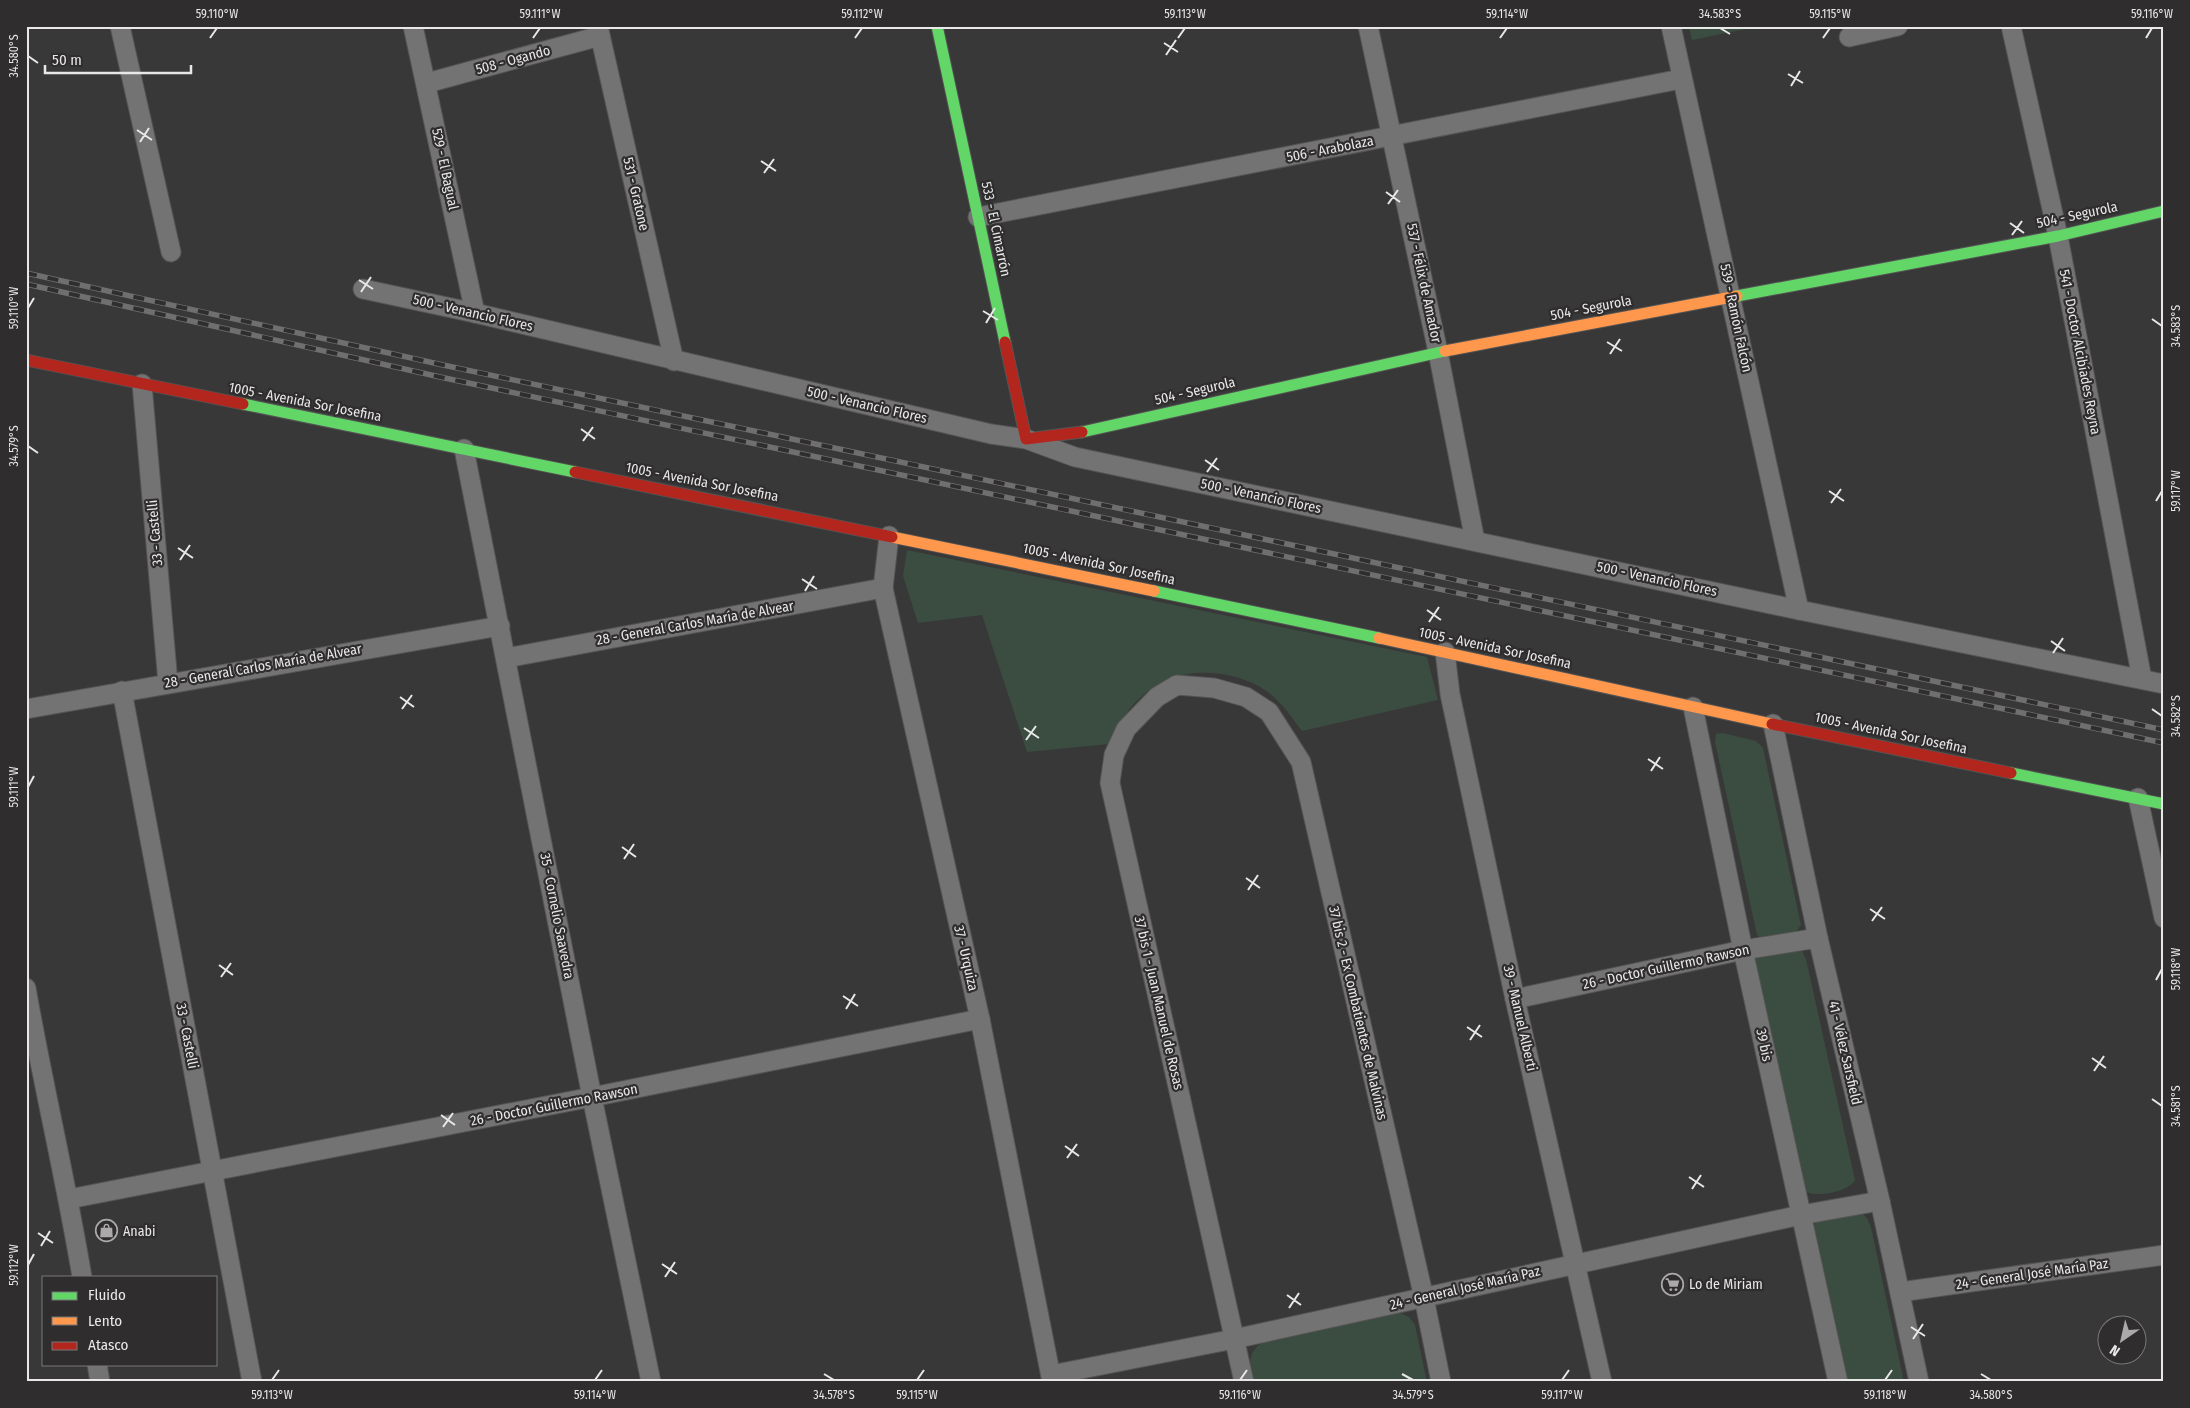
<svg xmlns="http://www.w3.org/2000/svg" width="2190" height="1408" font-family="'Fira Sans Condensed',sans-serif">
  <style>
    .green { fill: #3b4c40 }
    .lines { fill: none; stroke-linecap: round; stroke-linejoin: round }
    .street-casing { stroke: #545454; stroke-width: 21 }
    .fast-casing { stroke: #545454; stroke-width: 13 }
    .slow-casing { stroke: #545454; stroke-width: 13 }
    .jam-casing { stroke: #545454; stroke-width: 13 }
    .street { stroke: #747374; stroke-width: 19 }
    .fast { stroke: #63d668; stroke-width: 11 }
    .slow { stroke: #ff974d; stroke-width: 11 }
    .jam { stroke: #b3261e; stroke-width: 11 }
    .rail-casing { stroke: #706f70; stroke-width: 5.5 }
    .rail { stroke: #2f2d2e; stroke-width: 4; stroke-dasharray: 11; stroke-linecap: butt }
    .ticks { fill: none; stroke: #e9e8e9; stroke-width: 2 }
    .labels { text-anchor: middle; dominant-baseline: central; stroke-width: 4.5; stroke-linejoin: round; paint-order: stroke }
    .street-label { font-size: 14px; fill: #e9e8e9; stroke: #2f2d2e }
    .poi-label { font-size: 14px; fill: #e9e8e9; stroke: #2f2d2e; text-anchor: start }
    .neatline { fill: none; stroke: #e9e8e9; stroke-width: 2 }
    .ticks-label { font-size: 12px; text-anchor: middle; fill: #e9e8e9 }
  </style>
  <rect width="100%" height="100%" fill="#383838"/>
  <g class="green">
    <polygon points="1689,26 1761,26 1692,40"/>
    <path d="M907 550 1427 657 1438 700 1302 731C1292 718 1282 703 1269 693 1258 684 1242 678 1227 675 1172 664 1130 693 1109 744L1027 752 982 615 918 623 903 576Z"/>
    <polygon points="1723,733 1756,741 1763,748 1801,925 1796,932 1763,939 1757,935 1715,742 1716,734"/>
    <path d="M1798 949 1802 951 1806 959 1855 1180C1849 1192 1813 1199 1803 1190L1752 960 1758 957Z"/>
    <polygon points="1861,1213 1867,1218 1871,1227 1904,1382 1846,1382 1813,1233 1814,1224 1819,1220"/>
    <path d="M1400 1313 1409 1317 1415 1325 1427 1382H1253C1249 1366 1247 1352 1262 1343Z"/>
  </g>
  <g class="lines">
    <defs>
      <g id="street">
        <polyline points="120,26 171,252"/>
        <polyline points="413,26 475,313"/>
        <polyline points="598,26 674,361"/>
        <polyline points="1368,26 1438,352 1475,541"/>
        <polyline points="1671,26 1799,610"/>
        <polyline points="2011,26 2058,236 2142,679"/>
        <polyline points="1849,37 1898,26"/>
        <polyline points="427,83 600,36"/>
        <polyline points="978,217 1681,79"/>
        <polyline points="363,289 475,313 991,434 1026,439 1075,457 1799,610 2164,684"/>
        <polyline points="142,384 168,683"/>
        <polyline points="464,449 592,1097 651,1382"/>
        <polyline points="889,536 883,588 980,1019 1052,1382"/>
        <polyline points="1445,652 1450,694 1515,999 1602,1382"/>
        <polyline points="506,658 883,588"/>
        <polyline points="122,691 252,1382"/>
        <polyline points="1693,707 1743,950 1838,1382"/>
        <polyline points="26,709 500,626"/>
        <polyline points="1773,724 1818,938 1880,1201 1919,1382"/>
        <polyline points="2138,798 2164,918"/>
        <path d="M26 988C43 1085 66 1180 82 1277"/>
        <polyline points="1515,999 1743,950 1818,938"/>
        <polyline points="69,1199 592,1097 980,1019"/>
        <polyline points="1900,1292 2164,1255"/>
        <polyline points="97,1364 100,1382"/>
        <polyline points="1051,1375 1234,1339 1801,1215 1880,1201"/>
        <polyline points="1244,1382 1110,783 1114,755 1126,729 1157,697 1177,685 1214,688 1246,697 1269,712 1301,762 1424,1298 1441,1382"/>
      </g>
      <g id="fast">
        <polyline points="937,26 1005,342"/>
        <polyline points="1737,296 2058,236 2164,211"/>
        <polyline points="243,404 575,472"/>
        <polyline points="1082,432 1445,351"/>
        <polyline points="1154,591 1379,638"/>
        <polyline points="2011,773 2164,804"/>
      </g>
      <g id="slow">
        <polyline points="1445,351 1737,296"/>
        <polyline points="892,537 1154,591"/>
        <polyline points="1379,638 1772,724"/>
      </g>
      <g id="jam">
        <polyline points="1005,342 1026,439 1082,432"/>
        <polyline points="26,360 243,404"/>
        <polyline points="575,472 892,537"/>
        <polyline points="1772,724 2011,773"/>
      </g>
    </defs>
    <use href="#street" class="street-casing"/>
    <use href="#fast" class="fast-casing"/>
    <use href="#slow" class="slow-casing"/>
    <use href="#jam" class="jam-casing"/>
    <use href="#street" class="street"/>
    <use href="#fast" class="fast"/>
    <use href="#slow" class="slow"/>
    <use href="#jam" class="jam"/>
    <defs>
      <g id="rail">
        <polyline points="26,273 443,365 2164,730"/>
        <polyline points="26,284 440,377 2164,743"/>
      </g>
    </defs>
    <use href="#rail" class="rail-casing"/>
    <use href="#rail" class="rail"/>
  </g>
  <path class="ticks" d="M1720 28 1730 34M210 38 217 28M533 38 540 28M855 38 862 28M1178 38 1185 28M1500 38 1507 28M1823 38 1830 28M2146 38 2152 28M1164 43 1178 52M1166 55 1176 40M28 56 38 63M1788 74 1803 83M1791 86 1800 71M137 130 152 140M140 142 149 128M761 161 776 171M764 173 774 159M1386 192 1400 202M1388 204 1398 190M2010 223 2024 233M2012 235 2022 221M359 280 373 289M361 292 371 277M28 308 34 298M983 311 998 320M2152 319 2162 326M986 323 995 308M1607 342 1622 351M1610 354 1620 339M581 429 595 439M583 441 593 427M28 446 38 453M1205 460 1219 470M1207 472 1217 458M1829 491 1844 501M2156 501 2162 491M1831 503 1841 489M178 548 193 558M180 560 190 545M802 579 817 589M805 591 814 576M1427 610 1441 620M1429 622 1439 607M2051 641 2065 651M2053 653 2063 638M400 697 414 707M402 709 412 695M2152 709 2162 716M1024 728 1039 738M1026 740 1036 726M1648 759 1663 769M1651 771 1660 757M28 787 34 776M622 847 636 857M624 859 634 844M1246 878 1260 888M1248 890 1258 875M1870 909 1885 919M1872 921 1882 907M219 965 233 975M221 977 231 963M2156 980 2162 969M843 996 858 1006M846 1009 855 994M1467 1027 1482 1037M1470 1040 1480 1025M2092 1058 2106 1068M2094 1071 2104 1056M2152 1099 2162 1106M441 1115 455 1125M443 1127 453 1113M1065 1146 1079 1156M1067 1158 1077 1144M1689 1177 1704 1187M1692 1189 1701 1175M38 1233 53 1243M41 1246 50 1231M662 1264 677 1274M28 1265 34 1254M665 1277 675 1262M1287 1295 1301 1305M1289 1308 1299 1293M1911 1327 1925 1336M1913 1339 1923 1324M824 1374 834 1380M1402 1374 1413 1380M1981 1374 1991 1380M272 1380 279 1370M595 1380 602 1370M917 1380 924 1370M1240 1380 1247 1370M1562 1380 1569 1370M1885 1380 1892 1370"/>
  <defs>
    <symbol id="shop-ring" viewBox="-11 -11 22 22"><circle r="9.5" fill="#2f2d2e" stroke="#abaaab" stroke-width="1.5"/><path d="M-5-2.5h2.3a2.7 3.5 0 0 1 5.4 0H5L5.5 6h-11ZM-1.5-2.5h3a1.5 2.3 0 0 0-3 0Z" fill="#abaaab"/></symbol>
    <symbol id="supermarket-ring" viewBox="-11 -11 22 22"><circle r="9.5" fill="#2f2d2e" stroke="#abaaab" stroke-width="1.5"/><path d="M-6-5.5h2.5l.6 2H6L4.5 2H-2.5L-4.4-4H-6ZM-1.5 3.2a1.3 1.3 0 1 0 .1 0ZM3 3.2a1.3 1.3 0 1 0 .1 0Z" fill="#abaaab"/></symbol>
  </defs>
  <g fill-rule="evenodd">
    <use href="#shop-ring" x="94" y="1218" width="25" height="25"/>
    <use href="#supermarket-ring" x="1660" y="1272" width="25" height="25"/>
  </g>
  <g class="labels">
    <g class="street-label">
      <text transform="translate(513 60) rotate(-15)">508 - Ogando</text>
      <text transform="translate(1330 149) rotate(-11)">506 - Arabolaza</text>
      <text transform="translate(445 169) rotate(78)">529 - El Bagual</text>
      <text transform="translate(636 194) rotate(77)">531 - Gratone</text>
      <text transform="translate(2077 215) rotate(-12)">504 - Segurola</text>
      <text transform="translate(996 229) rotate(78)">533 - El Cimarrón</text>
      <text transform="translate(1424 283) rotate(78)">537 - Félix de Amador</text>
      <text transform="translate(1591 308) rotate(-11)">504 - Segurola</text>
      <text transform="translate(473 313) rotate(13)">500 - Venancio Flores</text>
      <text transform="translate(1736 318) rotate(78)">539 - Ramón Falcón</text>
      <text transform="translate(2080 352) rotate(79)">541 - Doctor Alcibíades Reyna</text>
      <text transform="translate(1195 391) rotate(-13)">504 - Segurola</text>
      <text transform="translate(305 402) rotate(11)">1005 - Avenida Sor Josefina</text>
      <text transform="translate(867 405) rotate(13)">500 - Venancio Flores</text>
      <text transform="translate(702 482) rotate(11)">1005 - Avenida Sor Josefina</text>
      <text transform="translate(1261 496) rotate(12)">500 - Venancio Flores</text>
      <text transform="translate(155 533) rotate(-95)">33 - Castelli</text>
      <text transform="translate(1099 564) rotate(12)">1005 - Avenida Sor Josefina</text>
      <text transform="translate(1657 579) rotate(12)">500 - Venancio Flores</text>
      <text transform="translate(695 623) rotate(-10)">28 - General Carlos María de Alvear</text>
      <text transform="translate(1495 648) rotate(12)">1005 - Avenida Sor Josefina</text>
      <text transform="translate(263 666) rotate(-10)">28 - General Carlos María de Alvear</text>
      <text transform="translate(1891 733) rotate(12)">1005 - Avenida Sor Josefina</text>
      <text transform="translate(557 916) rotate(79)">35 - Cornelio Saavedra</text>
      <text transform="translate(966 958) rotate(77)">37 - Urquiza</text>
      <text transform="translate(1666 967) rotate(-12)">26 - Doctor Guillermo Rawson</text>
      <text transform="translate(1159 1003) rotate(77)">37 bis 1 - Juan Manuel de Rosas</text>
      <text transform="translate(1358 1013) rotate(77)">37 bis 2 - Ex Combatientes de Malvinas</text>
      <text transform="translate(1520 1018) rotate(77)">39 - Manuel Alberti</text>
      <text transform="translate(187 1036) rotate(79)">33 - Castelli</text>
      <text transform="translate(1764 1045) rotate(78)">39 bis</text>
      <text transform="translate(1845 1053) rotate(77)">41 - Vélez Sarsfield</text>
      <text transform="translate(554 1105) rotate(-11)">26 - Doctor Guillermo Rawson</text>
      <text transform="translate(2032 1274) rotate(-8)">24 - General José María Paz</text>
      <text transform="translate(1465 1288) rotate(-13)">24 - General José María Paz</text>
    </g>
    <g class="poi-label">
      <text x="123" y="1231">Anabi</text>
      <text x="1689" y="1284">Lo de Miriam</text>
    </g>
  </g>
  <rect width="2190" height="1408" fill="none" stroke="#2f2d2e" stroke-width="55"/>
  <rect x="42" y="1276" width="175" height="90" fill="#2f2d2e" stroke="#797879"/>
  <rect x="52" y="1292" width="25" height="8" fill="#63d668" stroke="#797879"/>
  <text x="88" y="1300" font-size="15" fill="#e9e8e9">Fluido</text>
  <rect x="52" y="1317" width="25" height="8" fill="#ff974d" stroke="#797879"/>
  <text x="88" y="1326" font-size="15" fill="#e9e8e9">Lento</text>
  <rect x="52" y="1342" width="25" height="8" fill="#b3261e" stroke="#797879"/>
  <text x="88" y="1350" font-size="15" fill="#e9e8e9">Atasco</text>
  <g transform="translate(2122 1340) rotate(214)"><circle r="24" fill="#2f2d2e" stroke="#797879"/>
  <path d="M0-4L9 19L0 12L-9 19Z" fill="#abaaab"/>
  <text y="-8" font-size="14" font-weight="bold" text-anchor="middle" fill="#e9e8e9">N</text>
  </g>
  <path d="M45 65v8h146v-8" fill="none" stroke="#e9e8e9" stroke-width="2.5"/>
  <text x="52" y="65" font-size="15" fill="#e9e8e9" stroke="#2f2d2e" stroke-width="4" paint-order="stroke">50 m</text>
  <rect x="28" y="28" width="2134" height="1352" class="neatline"/>
  <g class="ticks-label">
    <text x="217" y="18">59.110°W</text>
    <text x="540" y="18">59.111°W</text>
    <text x="862" y="18">59.112°W</text>
    <text x="1185" y="18">59.113°W</text>
    <text x="1507" y="18">59.114°W</text>
    <text x="1720" y="18">34.583°S</text>
    <text x="1830" y="18">59.115°W</text>
    <text x="2152" y="18">59.116°W</text>
    <text transform="translate(14 56) rotate(-90)" y="4">34.580°S</text>
    <text transform="translate(14 308) rotate(-90)" y="4">59.110°W</text>
    <text transform="translate(2176 326) rotate(-90)" y="4">34.583°S</text>
    <text transform="translate(14 446) rotate(-90)" y="4">34.579°S</text>
    <text transform="translate(2176 491) rotate(-90)" y="4">59.117°W</text>
    <text transform="translate(2176 716) rotate(-90)" y="4">34.582°S</text>
    <text transform="translate(14 787) rotate(-90)" y="4">59.111°W</text>
    <text transform="translate(2176 969) rotate(-90)" y="4">59.118°W</text>
    <text transform="translate(2176 1106) rotate(-90)" y="4">34.581°S</text>
    <text transform="translate(14 1265) rotate(-90)" y="4">59.112°W</text>
    <text x="272" y="1399">59.113°W</text>
    <text x="595" y="1399">59.114°W</text>
    <text x="834" y="1399">34.578°S</text>
    <text x="917" y="1399">59.115°W</text>
    <text x="1240" y="1399">59.116°W</text>
    <text x="1413" y="1399">34.579°S</text>
    <text x="1562" y="1399">59.117°W</text>
    <text x="1885" y="1399">59.118°W</text>
    <text x="1991" y="1399">34.580°S</text>
  </g>
</svg>
